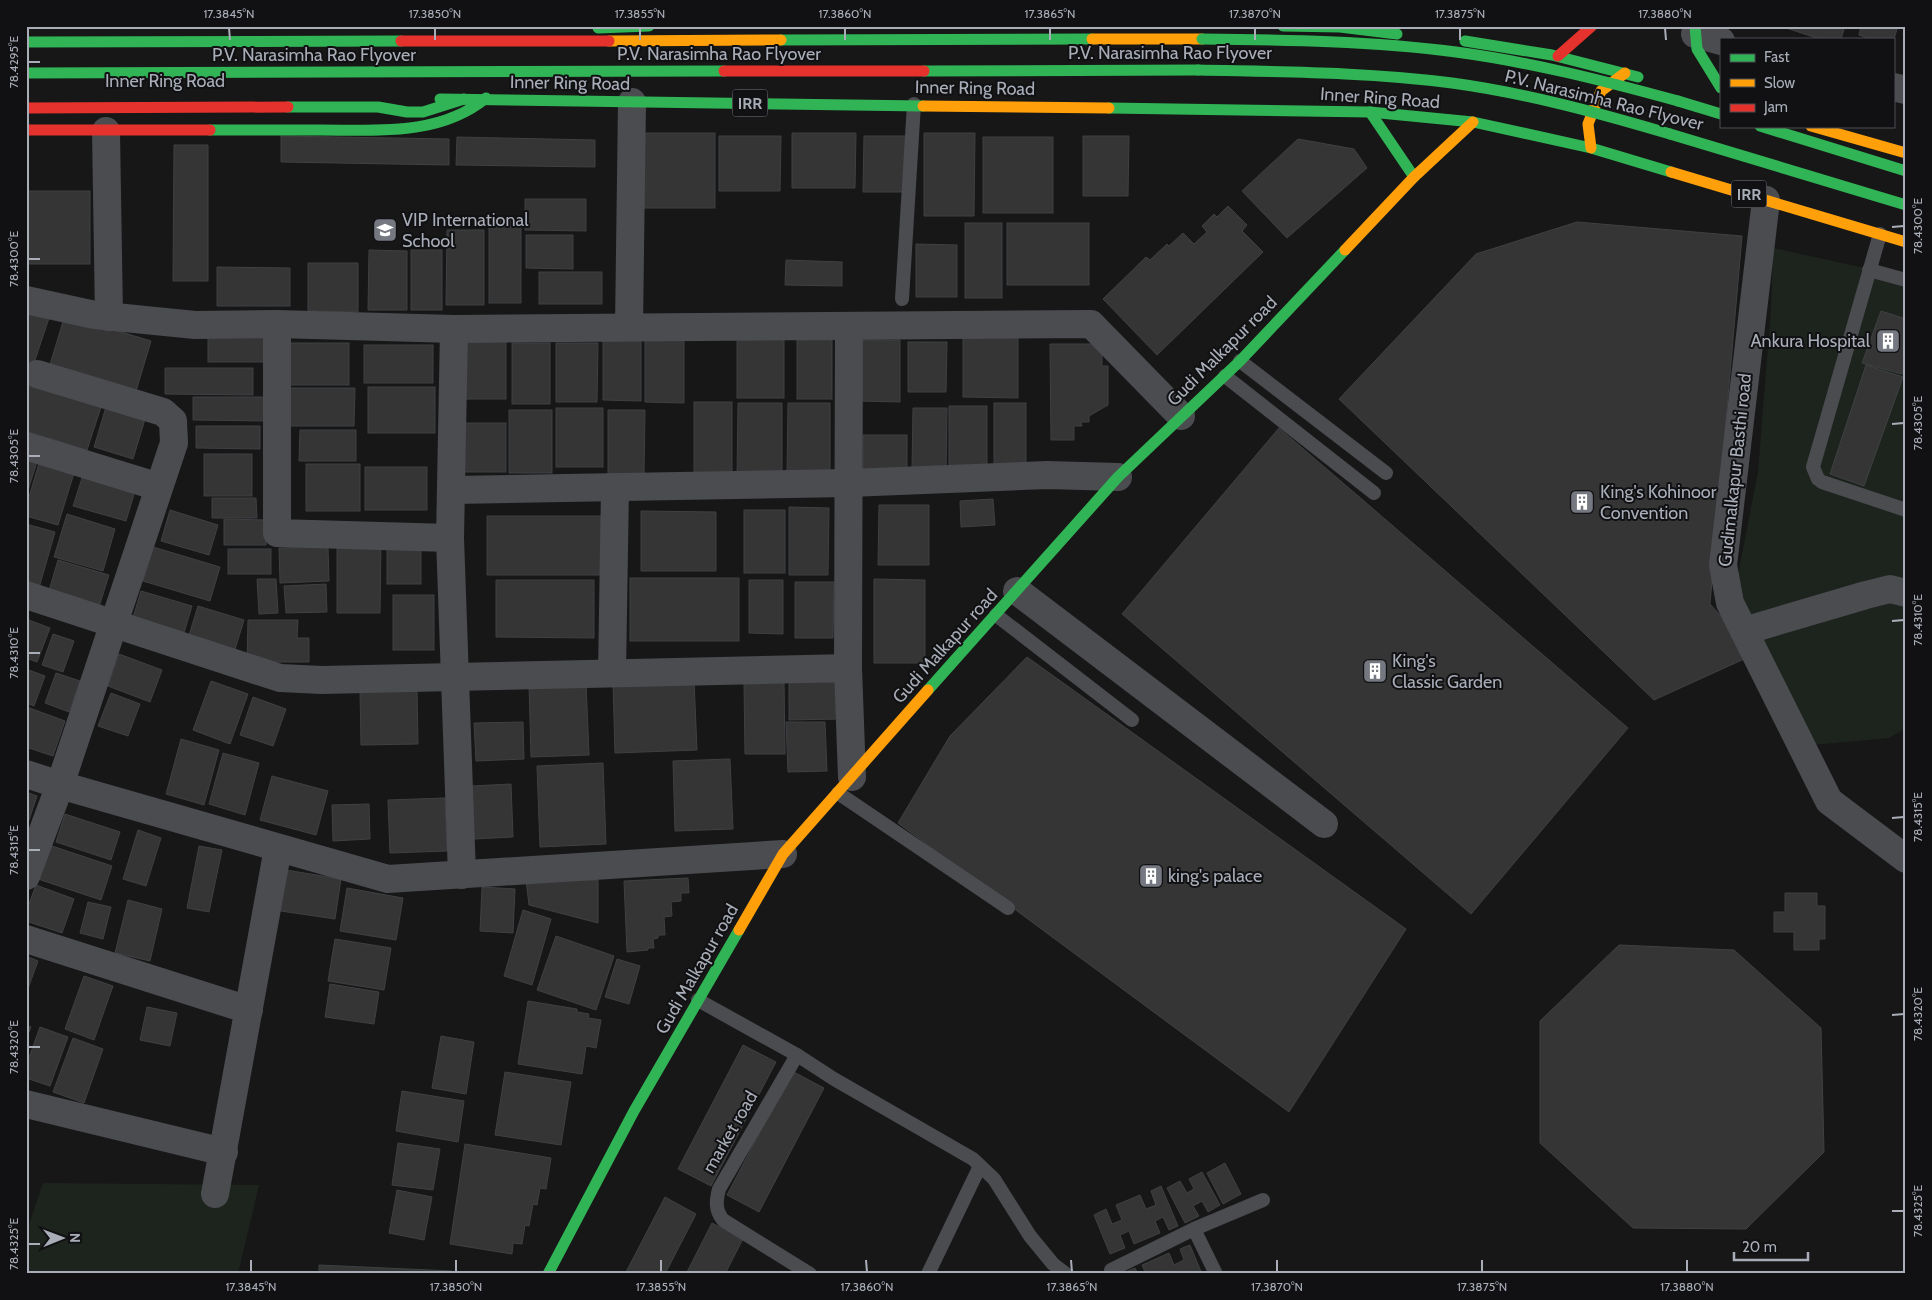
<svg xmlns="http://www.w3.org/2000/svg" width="1932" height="1300" font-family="Cabin,sans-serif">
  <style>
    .green { fill: #1d241e }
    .building { fill: #353536; stroke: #3f4043 }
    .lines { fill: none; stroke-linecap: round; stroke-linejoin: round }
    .lane { stroke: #4b4c50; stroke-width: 14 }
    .street { stroke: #4b4c50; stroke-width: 28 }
    .fast { stroke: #30b455; stroke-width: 11 }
    .slow { stroke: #ff9f0a; stroke-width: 11 }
    .jam { stroke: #e5322d; stroke-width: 11 }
    .fast-bridge { stroke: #30b455; stroke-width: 11 }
    .ticks { fill: none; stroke: #a8adb8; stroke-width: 2 }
    .labels { text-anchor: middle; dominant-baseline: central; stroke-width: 4; stroke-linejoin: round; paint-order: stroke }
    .shield { fill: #111113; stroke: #7b7e86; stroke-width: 1 }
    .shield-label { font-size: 16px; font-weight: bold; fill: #a8adb8 }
    .street-label { font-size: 18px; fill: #a8adb8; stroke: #111113 }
    .poi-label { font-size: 18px; fill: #a8adb8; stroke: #111113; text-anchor: start }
    .neatline { fill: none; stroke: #a8adb8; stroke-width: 2 }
    .ticks-label { font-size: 12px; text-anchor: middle; fill: #a8adb8 }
  </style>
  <rect width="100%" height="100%" fill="#171717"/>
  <g class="green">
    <polygon points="1773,248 1906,277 1906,728 1889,738 1801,746 1735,590 1758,472 1771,309"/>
    <polygon points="43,1183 259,1185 238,1274 26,1274 26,1233"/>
  </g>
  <g class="building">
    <polygon points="1780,26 1845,26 1841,39 1820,39"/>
    <polygon points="1861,26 1898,26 1893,42 1893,39 1870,39 1859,35"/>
    <rect x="644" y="133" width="71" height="75"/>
    <polygon points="792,133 856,133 855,188 792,188"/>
    <polygon points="924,133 975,133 974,216 924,216"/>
    <polygon points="281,136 449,139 449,165 281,162"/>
    <polygon points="719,136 781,136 780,191 719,191"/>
    <polygon points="864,136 906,136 906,192 863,192"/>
    <polygon points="1083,136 1129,136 1128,196 1083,196"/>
    <polygon points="457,137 595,140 595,167 456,165"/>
    <rect x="983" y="137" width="70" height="76"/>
    <polygon points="1298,139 1354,149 1367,168 1287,238 1242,191"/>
    <polygon points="174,145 208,145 208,281 173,281"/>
    <rect x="26" y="191" width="64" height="73"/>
    <polygon points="525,199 586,199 586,231 525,230"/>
    <polygon points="1228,206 1247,225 1242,231 1263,252 1157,355 1103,299 1146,257 1150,260 1167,244 1169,246 1183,233 1194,244 1207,232 1202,226 1214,214 1217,217"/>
    <rect x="489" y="217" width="32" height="86"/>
    <polygon points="1577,222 1742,236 1710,604 1755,654 1654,700 1339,399 1476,254"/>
    <rect x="965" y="223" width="37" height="75"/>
    <rect x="1007" y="223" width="82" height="62"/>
    <polygon points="447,230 484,230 484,305 446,305"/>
    <polygon points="526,235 573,235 573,269 526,268"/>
    <polygon points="916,244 957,245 957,297 916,297"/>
    <polygon points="369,250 407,251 407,310 368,310"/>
    <rect x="411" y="250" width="31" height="60"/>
    <polygon points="786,260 842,262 842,286 785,285"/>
    <polygon points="308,263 358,263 358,312 308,311"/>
    <polygon points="217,267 290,268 290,306 217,306"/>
    <rect x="539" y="272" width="63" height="32"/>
    <polygon points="26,310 49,318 33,366 26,364"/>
    <polygon points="1881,311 1906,319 1906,366 1902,374 1862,363"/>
    <polygon points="65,315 151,341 134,398 48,371"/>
    <rect x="208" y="327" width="57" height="35"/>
    <polygon points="645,337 684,338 684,403 645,402"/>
    <polygon points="963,337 1018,337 1018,398 963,397"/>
    <rect x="460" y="339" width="46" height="60"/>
    <rect x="737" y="339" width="47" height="59"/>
    <rect x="797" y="340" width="35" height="59"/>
    <polygon points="860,340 900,340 900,402 860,401"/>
    <polygon points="603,341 641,341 641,401 603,400"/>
    <polygon points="908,342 947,342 946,392 908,392"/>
    <rect x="281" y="343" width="68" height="42"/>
    <rect x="512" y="343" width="38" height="61"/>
    <polygon points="556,343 598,343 597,402 556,402"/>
    <polygon points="1050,344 1102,344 1102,366 1108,366 1108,405 1089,416 1089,422 1081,422 1082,426 1074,426 1074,440 1051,440"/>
    <rect x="364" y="345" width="69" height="38"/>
    <polygon points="1866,365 1903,377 1864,486 1830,474"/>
    <polygon points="165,368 253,368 253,395 165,394"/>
    <polygon points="26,378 103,401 87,450 26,431"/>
    <rect x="368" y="387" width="67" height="46"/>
    <polygon points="289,388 355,388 354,426 289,426"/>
    <polygon points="109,397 148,409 133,459 94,447"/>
    <polygon points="193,397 268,397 268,421 193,420"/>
    <rect x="694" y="402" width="38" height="75"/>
    <polygon points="738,403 782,403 782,476 737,476"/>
    <polygon points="788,403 830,403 830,473 787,473"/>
    <rect x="994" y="403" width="32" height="68"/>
    <rect x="949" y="406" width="38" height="65"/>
    <rect x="556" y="408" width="47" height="59"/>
    <polygon points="913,408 947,408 946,471 912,471"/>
    <rect x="509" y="410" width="43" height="63"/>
    <polygon points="608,410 645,410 644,474 608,474"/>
    <rect x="458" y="423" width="48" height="49"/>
    <polygon points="196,426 260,426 260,449 196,448"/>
    <polygon points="1279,428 1628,728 1471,914 1122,614"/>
    <polygon points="300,430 356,430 356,461 299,461"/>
    <rect x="863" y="435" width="44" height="37"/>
    <polygon points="26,451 39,455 26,497"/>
    <rect x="204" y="454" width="48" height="42"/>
    <polygon points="40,460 75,470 58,525 26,516 26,507"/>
    <rect x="306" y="464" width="54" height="47"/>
    <rect x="365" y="467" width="62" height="43"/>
    <polygon points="83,475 135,491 126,521 73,506"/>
    <polygon points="212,498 256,498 257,518 212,518"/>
    <polygon points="993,499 995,525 961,527 960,501"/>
    <polygon points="879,505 929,505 929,565 878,565"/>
    <polygon points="789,507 829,508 828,575 789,575"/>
    <polygon points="170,510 218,525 209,555 161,541"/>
    <rect x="744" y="510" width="41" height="63"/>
    <polygon points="641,511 716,512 716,571 641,571"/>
    <polygon points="67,514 115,529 103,571 54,557"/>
    <polygon points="487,516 601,516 600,575 487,575"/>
    <polygon points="224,519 267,520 266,545 224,545"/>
    <polygon points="26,524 55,532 39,588 26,584"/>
    <polygon points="337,542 381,542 380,613 337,613"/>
    <rect x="387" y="542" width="34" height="42"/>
    <polygon points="153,547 220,567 210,601 143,581"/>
    <polygon points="328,547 329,581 280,583 279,548"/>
    <rect x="228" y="549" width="43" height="25"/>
    <polygon points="58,560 109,575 98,610 48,594"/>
    <rect x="630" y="578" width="109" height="63"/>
    <polygon points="257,579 276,579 278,613 259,614"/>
    <polygon points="874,579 925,580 925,663 874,663"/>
    <polygon points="496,580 594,580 594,638 496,637"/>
    <polygon points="749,580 783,580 783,634 749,633"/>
    <polygon points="795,582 834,582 833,638 795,638"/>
    <polygon points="326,584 327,612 286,613 284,586"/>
    <polygon points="141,591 192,606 183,636 132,621"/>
    <rect x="393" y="595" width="41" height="55"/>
    <polygon points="198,606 244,620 233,656 187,642"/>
    <polygon points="26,619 50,628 37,662 26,658"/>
    <polygon points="248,620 298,620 297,638 309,638 309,662 247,662"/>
    <polygon points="53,634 74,641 63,672 42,665"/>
    <polygon points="119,654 162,670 150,702 108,686"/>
    <polygon points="1027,657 1406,929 1289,1112 898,823 950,736"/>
    <polygon points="26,669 45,676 34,706 26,703"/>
    <polygon points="56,673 80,681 69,712 45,703"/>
    <polygon points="694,680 697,750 615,753 613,683"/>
    <polygon points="211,681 248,694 230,744 193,730"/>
    <polygon points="784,681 785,754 745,754 744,682"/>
    <polygon points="586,682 589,755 531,757 529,684"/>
    <polygon points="789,682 839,682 839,719 789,720"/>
    <polygon points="417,690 418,744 361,745 360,691"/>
    <polygon points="111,693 140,704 128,736 98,726"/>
    <polygon points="253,697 286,709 273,746 240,735"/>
    <polygon points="27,707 65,721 53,756 26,747"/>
    <polygon points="523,722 524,759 476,761 474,723"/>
    <polygon points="786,722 825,722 827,771 788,772"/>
    <polygon points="181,739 219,750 204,805 166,794"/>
    <polygon points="223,753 259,763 245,815 209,804"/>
    <polygon points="730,759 733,829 675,831 673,761"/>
    <polygon points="603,763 606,844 540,847 537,766"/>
    <polygon points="272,776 328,791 316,835 260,820"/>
    <polygon points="511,784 513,837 474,839 472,786"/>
    <polygon points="26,792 37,796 26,829"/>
    <polygon points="445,798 447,851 390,853 388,800"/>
    <polygon points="369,804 370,839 333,841 332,805"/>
    <polygon points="65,814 120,832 111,860 56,842"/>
    <polygon points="138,830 161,838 146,886 123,879"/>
    <polygon points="49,845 112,866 101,900 38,879"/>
    <polygon points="199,846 222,850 209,912 187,908"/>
    <polygon points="280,869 341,879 335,919 274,910"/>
    <polygon points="688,878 689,893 681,893 681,901 671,902 672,916 664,917 665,935 658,935 658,938 653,939 654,948 648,948 648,950 627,952 624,881"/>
    <polygon points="526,880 598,880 598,923 529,905"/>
    <polygon points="36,885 74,899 62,933 26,921 26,912"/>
    <polygon points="482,887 515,889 513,933 480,931"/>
    <polygon points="347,888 403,898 396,940 340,931"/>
    <polygon points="1785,893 1817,893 1817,906 1825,906 1825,939 1819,939 1819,950 1794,950 1794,932 1774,932 1774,912 1785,912"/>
    <polygon points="128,900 162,909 150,961 115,953"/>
    <polygon points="88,902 111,907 103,939 80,933"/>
    <polygon points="523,910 551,919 532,985 504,976"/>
    <polygon points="556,936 614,956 596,1010 537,990"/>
    <polygon points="335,939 391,948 384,990 328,981"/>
    <polygon points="1619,945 1734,950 1821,1028 1824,1152 1746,1229 1633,1228 1540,1143 1540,1021"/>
    <polygon points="26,956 38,961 26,994"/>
    <polygon points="617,959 640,966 629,1004 605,997"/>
    <polygon points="84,976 113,986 94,1040 65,1029"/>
    <polygon points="330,984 379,992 374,1024 325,1017"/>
    <polygon points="528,1001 577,1009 577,1012 589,1014 588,1018 601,1020 596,1048 586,1046 582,1074 518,1064"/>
    <polygon points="147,1007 177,1013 170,1046 140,1040"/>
    <polygon points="26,1025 31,1027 26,1039"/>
    <polygon points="40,1027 68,1037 50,1086 26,1078 26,1066"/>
    <polygon points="441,1036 474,1042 466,1094 432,1088"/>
    <polygon points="73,1038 103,1049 84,1103 53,1092"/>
    <polygon points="743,1045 776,1062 711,1186 678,1169"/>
    <polygon points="792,1071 824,1088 759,1212 727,1195"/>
    <polygon points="505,1072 571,1082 561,1145 495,1135"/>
    <polygon points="402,1091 464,1101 458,1142 396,1131"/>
    <polygon points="398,1143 440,1149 433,1190 392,1185"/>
    <polygon points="465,1144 551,1158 546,1189 540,1188 537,1205 533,1204 529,1226 525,1225 522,1244 513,1243 512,1254 450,1244"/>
    <polygon points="1225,1163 1241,1194 1223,1204 1207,1173"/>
    <polygon points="1202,1172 1220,1205 1208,1212 1202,1201 1193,1206 1199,1216 1185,1223 1167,1188 1180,1181 1187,1193 1194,1189 1189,1179"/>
    <polygon points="1161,1186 1178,1226 1169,1230 1163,1217 1155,1221 1160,1233 1134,1244 1129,1231 1120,1235 1125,1248 1110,1254 1094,1215 1106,1209 1112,1224 1122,1220 1116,1205 1140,1195 1146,1209 1156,1205 1151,1191"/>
    <polygon points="397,1190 432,1197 424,1240 389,1233"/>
    <polygon points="665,1197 696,1214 665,1274 625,1274"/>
    <polygon points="712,1223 743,1239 725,1274 686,1274"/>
    <polygon points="1190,1245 1202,1274 1146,1274 1142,1265 1169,1253 1174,1265 1184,1260 1180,1249"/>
    <polygon points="319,1265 452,1271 452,1274 319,1274"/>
    <polygon points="1135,1268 1138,1274 1123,1274 1123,1273"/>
  </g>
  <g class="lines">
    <g class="lane">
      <polyline points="1880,234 1813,467 1818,479 1822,482 1906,510"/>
      <polyline points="1869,270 1906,280"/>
      <polyline points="902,299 914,104"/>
      <polyline points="1240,361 1386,473"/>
      <polyline points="1225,376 1374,493"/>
      <polyline points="996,615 1132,720"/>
      <polyline points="838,793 1008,908"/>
      <polyline points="698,1000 797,1055 834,1079 973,1159 994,1179 1030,1236 1053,1264 1066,1274"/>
      <path d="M797 1055 719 1189C716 1201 715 1210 723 1220L810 1274"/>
      <polyline points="1194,1229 1216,1274"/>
      <polyline points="1111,1270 1194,1229 1263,1200"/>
      <polyline points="928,1274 980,1166"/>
    </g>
    <g class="street">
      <polyline points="1695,34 1721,41"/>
      <polyline points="1893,87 1906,90"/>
      <polyline points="106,131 109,317"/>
      <polyline points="1766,200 1723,565 1730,603 1829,801 1906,859"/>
      <polyline points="26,300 95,315 195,325 277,324 454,329 1091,324 1181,416"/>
      <polyline points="277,324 277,533 450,538"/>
      <polyline points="849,326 848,668 852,777"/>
      <polyline points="629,327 632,102"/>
      <polyline points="454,329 450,538 462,875"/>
      <polyline points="26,446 159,487"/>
      <polyline points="452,490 849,483 1047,475 1118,477"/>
      <polyline points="1017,591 1324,824"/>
      <polyline points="26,595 280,678 322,680 848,668"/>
      <polyline points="1744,631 1866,595 1890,589 1906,593"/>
      <polyline points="612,673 615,488"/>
      <polyline points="26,774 60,785 388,879 783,854"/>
      <polyline points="26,876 60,785 174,443 173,421 163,412 37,374"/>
      <polyline points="26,939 249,1010"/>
      <polyline points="26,1104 224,1152"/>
      <polyline points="215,1194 278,848"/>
    </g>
    <g class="fast">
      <polyline points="1283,26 1340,27 1397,34"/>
      <polyline points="1695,26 1697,49 1721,88"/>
      <polyline points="598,28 649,26"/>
      <polyline points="781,40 1092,39"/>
      <polyline points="1465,41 1552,55 1638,77"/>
      <polyline points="26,42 401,41"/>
      <polyline points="924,71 1198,70"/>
      <polyline points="26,73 724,71"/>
      <polyline points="440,99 923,106"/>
      <polyline points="1678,101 1721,114"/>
      <polyline points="288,107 378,107 407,112 423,112 464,99"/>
      <polyline points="1109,108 1370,112 1473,122 1591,148 1671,172"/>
      <polyline points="1370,112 1414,177"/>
      <polyline points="1760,126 1906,171"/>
      <path d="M210 130C247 130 284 130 321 130 377 130 440 136 486 98"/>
      <polyline points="1670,134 1906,205"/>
      <polyline points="928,690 1118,477 1240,361 1345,250"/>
      <polyline points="548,1274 634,1111 739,930"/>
    </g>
    <g class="slow">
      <polyline points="1092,39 1202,39"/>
      <polyline points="609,41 781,40"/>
      <polyline points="923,106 1109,108"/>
      <polyline points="1811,126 1906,153"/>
      <polyline points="1591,148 1588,124 1601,91 1625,73"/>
      <polyline points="1671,172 1906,242"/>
      <polyline points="1345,250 1414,177 1473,122"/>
      <polyline points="739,930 783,854 928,690"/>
    </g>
    <g class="jam">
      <polyline points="401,41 609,41"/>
      <polyline points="1558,56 1592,26"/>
      <polyline points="724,71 924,71"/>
      <polyline points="26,108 288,107"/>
      <polyline points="26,130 210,130"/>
    </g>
    <g class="fast-bridge">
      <path d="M1202 39C1287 40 1372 41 1456 52 1531 62 1605 81 1678 101"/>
      <path d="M1198 70C1283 72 1368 72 1452 83 1526 93 1599 113 1670 134"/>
    </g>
  </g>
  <path class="ticks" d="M229 28 230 40M435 28V40M640 28V40M845 28V40M1050 28V40M1255 28V40M1460 28V40M1665 28 1666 40M28 62H40M1892 227 1904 226M28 259H40M1892 424 1904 423M28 456H40M1892 621 1904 620M28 653H40M1892 818 1904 817M28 850H40M1892 1015 1904 1014M28 1047H40M1892 1211H1904M28 1244H40M251 1260V1272M456 1260V1272M661 1260V1272M866 1260 867 1272M1071 1260 1072 1272M1277 1260V1272M1482 1260V1272M1687 1260V1272"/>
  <defs>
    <symbol id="university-square" viewBox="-11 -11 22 22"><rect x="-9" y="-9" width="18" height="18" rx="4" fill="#757880" stroke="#111113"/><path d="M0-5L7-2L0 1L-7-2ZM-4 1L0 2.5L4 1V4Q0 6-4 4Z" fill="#fff"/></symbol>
    <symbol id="building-square" viewBox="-11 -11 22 22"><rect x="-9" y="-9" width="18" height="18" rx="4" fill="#757880" stroke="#111113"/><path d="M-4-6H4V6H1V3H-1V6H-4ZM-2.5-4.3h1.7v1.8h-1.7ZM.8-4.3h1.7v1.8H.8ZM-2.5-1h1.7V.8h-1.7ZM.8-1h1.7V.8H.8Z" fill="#fff"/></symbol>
  </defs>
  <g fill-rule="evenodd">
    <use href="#university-square" x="371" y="216" width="28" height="28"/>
    <use href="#building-square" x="1874" y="327" width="28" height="28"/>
    <use href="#building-square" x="1568" y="488" width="28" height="28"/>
    <use href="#building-square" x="1361" y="657" width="28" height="28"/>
    <use href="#building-square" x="1137" y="862" width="28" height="28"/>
  </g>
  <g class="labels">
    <g class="shield">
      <rect x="732.5" y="89.5" width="35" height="27" rx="4"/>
      <rect x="1731.5" y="180.5" width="35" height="27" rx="4"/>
    </g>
    <g class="shield-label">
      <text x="750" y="103">IRR</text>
      <text x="1749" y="194">IRR</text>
    </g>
    <g class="street-label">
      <text x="1170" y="53">P.V. Narasimha Rao Flyover</text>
      <text x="719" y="54">P.V. Narasimha Rao Flyover</text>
      <text x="314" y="55">P.V. Narasimha Rao Flyover</text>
      <text x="165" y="81">Inner Ring Road</text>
      <text transform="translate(570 83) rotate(1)">Inner Ring Road</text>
      <text transform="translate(975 88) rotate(1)">Inner Ring Road</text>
      <text transform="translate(1380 98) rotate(4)">Inner Ring Road</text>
      <text transform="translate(1604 100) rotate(14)">P.V. Narasimha Rao Flyover</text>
      <text transform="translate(1222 351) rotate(-45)">Gudi Malkapur road</text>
      <text transform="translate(1735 470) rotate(-84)">Gudimalkapur Basthi road</text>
      <text transform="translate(945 646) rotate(-48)">Gudi Malkapur road</text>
      <text transform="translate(697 969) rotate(-60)">Gudi Malkapur road</text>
      <text transform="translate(730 1132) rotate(-60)">market road</text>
    </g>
    <g class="poi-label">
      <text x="402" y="220">VIP International<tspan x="402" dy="21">School</tspan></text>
      <text x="1870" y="341" text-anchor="end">Ankura Hospital</text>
      <text x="1600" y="492">King's Kohinoor<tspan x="1600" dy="21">Convention</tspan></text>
      <text x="1392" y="661">King's<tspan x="1392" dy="21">Classic Garden</tspan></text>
      <text x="1168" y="876">king's palace</text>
    </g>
  </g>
  <rect width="1932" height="1300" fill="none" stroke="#111113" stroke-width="55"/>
  <rect x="1720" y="38" width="175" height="90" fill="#111113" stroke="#4d4f55"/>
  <rect x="1730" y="54" width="25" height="8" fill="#30b455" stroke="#4d4f55"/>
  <text x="1764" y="62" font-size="15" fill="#a8adb8">Fast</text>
  <rect x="1730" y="79" width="25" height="8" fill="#ff9f0a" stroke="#4d4f55"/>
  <text x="1764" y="88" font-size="15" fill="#a8adb8">Slow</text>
  <rect x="1730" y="104" width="25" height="8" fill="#e5322d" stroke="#4d4f55"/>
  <text x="1764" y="112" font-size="15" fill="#a8adb8">Jam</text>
  <g transform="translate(62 1238) rotate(89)" stroke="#111113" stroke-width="4" paint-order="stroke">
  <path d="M0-4L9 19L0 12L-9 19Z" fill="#a8adb8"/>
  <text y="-8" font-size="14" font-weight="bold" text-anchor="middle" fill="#a8adb8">N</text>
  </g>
  <path d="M1734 1252v8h74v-8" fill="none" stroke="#a8adb8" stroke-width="2.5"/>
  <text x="1742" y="1252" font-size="15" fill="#a8adb8" stroke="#111113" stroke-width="4" paint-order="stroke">20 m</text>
  <rect x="28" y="28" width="1876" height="1244" class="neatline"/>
  <g class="ticks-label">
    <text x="229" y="18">17.3845°N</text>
    <text x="435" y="18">17.3850°N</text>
    <text x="640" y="18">17.3855°N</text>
    <text x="845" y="18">17.3860°N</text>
    <text x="1050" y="18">17.3865°N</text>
    <text x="1255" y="18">17.3870°N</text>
    <text x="1460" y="18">17.3875°N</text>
    <text x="1665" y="18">17.3880°N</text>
    <text transform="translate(14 62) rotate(-90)" y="4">78.4295°E</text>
    <text transform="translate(1918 226) rotate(-90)" y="4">78.4300°E</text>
    <text transform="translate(14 259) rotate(-90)" y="4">78.4300°E</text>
    <text transform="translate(1918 423) rotate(-90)" y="4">78.4305°E</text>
    <text transform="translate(14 456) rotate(-90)" y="4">78.4305°E</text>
    <text transform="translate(1918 620) rotate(-90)" y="4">78.4310°E</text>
    <text transform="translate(14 653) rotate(-90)" y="4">78.4310°E</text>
    <text transform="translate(1918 817) rotate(-90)" y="4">78.4315°E</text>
    <text transform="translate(14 850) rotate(-90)" y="4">78.4315°E</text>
    <text transform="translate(1918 1014) rotate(-90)" y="4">78.4320°E</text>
    <text transform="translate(14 1047) rotate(-90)" y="4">78.4320°E</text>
    <text transform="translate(1918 1211) rotate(-90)" y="4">78.4325°E</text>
    <text transform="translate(14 1244) rotate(-90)" y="4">78.4325°E</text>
    <text x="251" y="1291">17.3845°N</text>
    <text x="456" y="1291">17.3850°N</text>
    <text x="661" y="1291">17.3855°N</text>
    <text x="867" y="1291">17.3860°N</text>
    <text x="1072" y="1291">17.3865°N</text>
    <text x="1277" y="1291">17.3870°N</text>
    <text x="1482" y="1291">17.3875°N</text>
    <text x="1687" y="1291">17.3880°N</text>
  </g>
</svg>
